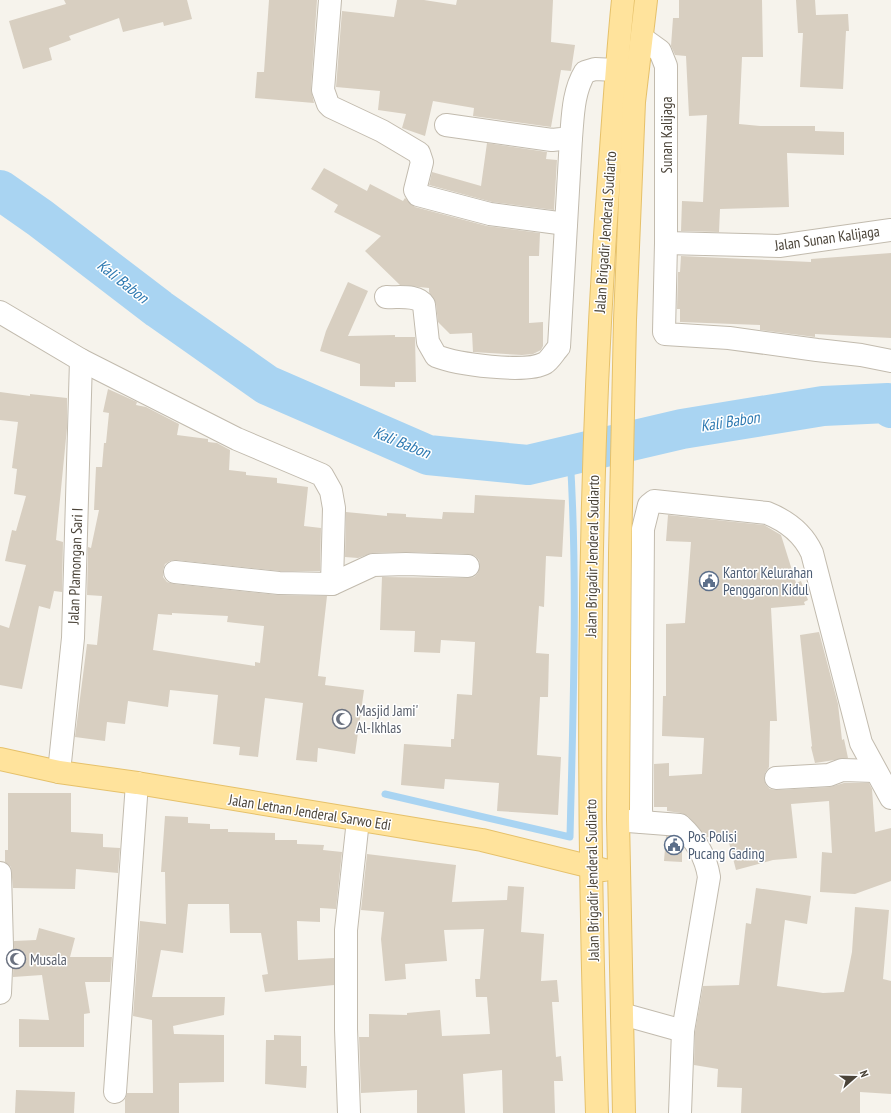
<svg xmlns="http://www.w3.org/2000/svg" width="891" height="1113" font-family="'PT Sans Narrow',sans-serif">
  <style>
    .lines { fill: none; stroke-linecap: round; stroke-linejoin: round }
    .stream { stroke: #a9d4f2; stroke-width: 7 }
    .river { stroke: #a9d4f2; stroke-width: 40 }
    .building { fill: #d8cfc1; fill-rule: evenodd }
    .minor-casing { stroke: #c2bbae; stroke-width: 24 }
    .major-casing { stroke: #e6c16a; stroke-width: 24 }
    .minor { stroke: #fff; stroke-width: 22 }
    .major { stroke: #ffe39c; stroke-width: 22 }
    .labels { text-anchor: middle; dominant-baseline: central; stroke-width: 3; stroke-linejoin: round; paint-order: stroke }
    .street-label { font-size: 15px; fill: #4b4439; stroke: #fff }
    .service-label { font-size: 15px; fill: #4e5e75; stroke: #fff; text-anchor: start }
    .worship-label { font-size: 15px; fill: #5b616d; stroke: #fff; text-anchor: start }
    .water-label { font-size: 16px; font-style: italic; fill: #2e7ab2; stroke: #fff }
  </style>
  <rect width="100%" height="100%" fill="#f6f3ec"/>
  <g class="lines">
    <path class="stream" d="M385 794 570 837C573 711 578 581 570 455"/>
    <polyline class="river" points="0,190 40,218 159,309 267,385 428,455 528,465 682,429 823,406 888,403 891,408"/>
  </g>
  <g class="building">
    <polygon points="64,0 187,0 192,19 164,26 163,22 123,32 119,18 69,36 71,40 49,48 52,60 23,69 9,21 66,4"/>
    <polygon points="269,0 317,0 311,89 314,103 255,98 257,72 264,72"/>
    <polygon points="397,0 424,0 456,5 457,0 553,0 551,42 575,45 571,71 561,70 551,127 473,116 474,108 433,101 425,136 402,128 406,114 378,110 380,91 336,87 342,11 394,17"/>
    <polygon points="679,0 762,0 763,57 742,57 739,124 760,126 815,126 815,131 844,132 844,155 787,153 789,207 720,209 719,232 681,231 682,201 703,202 707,115 689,116 686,56 675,55 671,46 673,18 679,18"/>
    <polygon points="796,0 815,0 816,15 848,14 849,31 846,31 843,89 800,87 803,33 798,33"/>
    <polygon points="487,143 547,152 546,159 557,160 554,210 492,202 429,185 432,172 481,186"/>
    <polygon points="324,168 367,191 370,184 403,201 405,198 415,207 487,226 540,233 539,256 529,256 529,323 543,322 543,346 541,350 533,354 522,355 473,352 472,333 450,334 438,322 436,304 429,292 429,288 400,285 365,251 381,236 334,212 338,205 311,189"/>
    <polygon points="891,253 891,338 815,334 815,337 760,330 760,325 680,322 680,309 677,309 678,272 680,272 681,256 811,262 811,259"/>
    <polygon points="348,282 368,291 348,336 395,335 395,337 415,337 416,382 395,382 395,387 360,386 360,364 320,351 326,331"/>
    <path d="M108 389 137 402 136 405 146 407 179 424 177 435 208 439V442L217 443 230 450 229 470 246 472V475L277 478V483L308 487 304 526 321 528 320 571H280L176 560 170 561 165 564 163 570V577L167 582 174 584 278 595 327 596 318 676 326 677 325 685 364 690 355 754 318 748 317 762 296 760 303 703 265 698 258 757 239 755 240 747 213 744 218 695 170 690 168 707 128 701 125 724 107 722 105 741 75 737 87 644 97 645 102 596 87 595 88 547 91 548 99 510H94L96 467H102L104 443H106L109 413 103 412ZM172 613 228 616 227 622 264 626 260 663 255 662V666L153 650 158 614 172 615Z"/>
    <polygon points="0,392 30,396 30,394 67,398 67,428 56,540 63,542 62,592 54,591 50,609 39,606 22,689 0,685 0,625 9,628 26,565 5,561 12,530 16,531 26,496 14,494 17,469 12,468 18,422 0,420"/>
    <polygon points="475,495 565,500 562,557 546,556 544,607 539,606 536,653 549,654 548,697 540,697 537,755 561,757 558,815 497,811 499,783 445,779 444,789 401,785 404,744 451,747 451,739 454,739 457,694 472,695 475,642 441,640 440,653 414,652 415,631 380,630 382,577 468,578 474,577 478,573 480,566 479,560 475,556 468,554 406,552 372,553 358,558 345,557 346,512 387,516 387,513 406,514 406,517 442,519 443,512 474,513"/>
    <polygon points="668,515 764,525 781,535 796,583 801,581 808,600 804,602 805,605 771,608 777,721 770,721 769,767 765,773 764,779 766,785 770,789 777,790 830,787 844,783 869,783 872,789 875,832 891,828 891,881 855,894 820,892 822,852 832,853 829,801 791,804 797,858 773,860 736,870 728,839 707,837 688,816 681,813 667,811 667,807 654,807 654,764 669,763 669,776 702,774 704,738 662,736 663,696 666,696 666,624 685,623 691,542 666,541"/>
    <polygon points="819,632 838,704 842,740 844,739 848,758 815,763 811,747 812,746 800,635"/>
    <polygon points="8,793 71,793 71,832 103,834 103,847 120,848 118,873 76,869 75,889 13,888 11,867 5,862 5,850 8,850"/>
    <polygon points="165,816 188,817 188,823 210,824 210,829 228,829 228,832 275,833 275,840 297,840 297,844 324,845 323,850 342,852 336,909 320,908 320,922 297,921 298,960 334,958 334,985 265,992 262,975 268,974 261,933 230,933 229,904 188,904 183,953 161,950 152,997 225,997 224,1015 173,1026 174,1034 224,1035 224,1082 179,1083 179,1113 125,1113 125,1099 127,1093 153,1093 152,1020 133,1016 140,921 166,924 165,872 161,872"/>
    <polygon points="666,836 674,837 682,846 682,862 664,861"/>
    <polygon points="367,854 456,865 452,902 507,900 508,886 524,887 521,932 544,934 541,981 557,980 559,1002 552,1002 556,1057 561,1056 563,1081 554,1081 555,1113 503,1113 502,1070 463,1074 465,1113 417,1113 417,1090 361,1093 359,1037 369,1037 369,1014 407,1015 407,1013 440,1010 442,1036 490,1034 487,997 476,997 475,979 480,979 484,929 444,930 447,961 405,964 406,979 385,981 381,939 384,912 361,910"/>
    <polygon points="756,888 811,896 807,924 785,920 777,986 823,993 844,992 852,952 855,907 889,910 883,979 891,981 891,1094 860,1092 860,1113 741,1113 742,1088 717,1087 718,1069 694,1065 695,1032 703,986 739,985 746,923 751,924"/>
    <polygon points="39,928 75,938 70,957 112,957 110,982 85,982 90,1013 84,1014 84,1047 19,1047 19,1019 49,1020 42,975 13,977 14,941 36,940"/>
    <polygon points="274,1035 301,1036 301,1066 307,1066 306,1088 265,1084 266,1040 274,1040"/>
    <polygon points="16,1090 75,1092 74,1113 15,1113"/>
  </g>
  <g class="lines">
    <defs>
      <g id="minor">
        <polyline points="330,0 323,90 328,104 331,107 382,131 419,153 422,162 415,190 418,195 490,214 566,224"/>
        <polyline points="642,38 660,51 666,66 666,243 664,332 665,334 729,338 817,350 861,355 891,361"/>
        <path d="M446 125 552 140 571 138C573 115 573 92 585 72L595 69 616 70"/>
        <polyline points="666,243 779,246 891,230"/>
        <path d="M386 297C398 298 417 294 424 305L428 342 436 356C456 364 526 374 545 363 550 360 555 351 559 347L571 138"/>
        <polyline points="0,312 81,360 237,439 322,475 331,491 334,508 332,584"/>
        <polyline points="175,572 279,583 332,584 373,565 406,564 468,566"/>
        <polyline points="59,772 73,638 81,360"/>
        <polyline points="776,778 829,775 842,770 875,771"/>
        <path d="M628 821 680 825C695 839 706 857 709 877L683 1031 680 1113"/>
        <path d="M642 822 641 810 643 529 649 505 654 501 767 513C787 521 803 533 812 553L861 743 891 798"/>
        <polyline points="0,873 2,946 0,993"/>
        <polyline points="622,1014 683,1031"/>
        <polyline points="115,1092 137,783"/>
        <polyline points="349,1113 346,1029 346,930 358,820"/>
      </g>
      <g id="major">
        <polyline points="0,759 59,772 137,783 482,840 604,870"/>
        <path d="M597 1113C587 811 586 508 607 206 612 138 616 69 623 0"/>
        <polyline points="624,1113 618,819 620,553 625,320 634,102 646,0"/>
      </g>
    </defs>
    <use href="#minor" class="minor-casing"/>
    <use href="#major" class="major-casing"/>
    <use href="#minor" class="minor"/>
    <use href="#major" class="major"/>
  </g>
  <defs>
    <symbol id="civic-ring" viewBox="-11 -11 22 22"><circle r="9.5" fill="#fff" stroke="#5c6f8a" stroke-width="1.5"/><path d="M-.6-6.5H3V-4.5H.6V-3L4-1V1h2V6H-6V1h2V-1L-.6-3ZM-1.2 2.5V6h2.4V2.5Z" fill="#5c6f8a"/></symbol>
    <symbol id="mosque-ring" viewBox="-11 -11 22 22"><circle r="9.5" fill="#fff" stroke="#6b7280" stroke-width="1.5"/><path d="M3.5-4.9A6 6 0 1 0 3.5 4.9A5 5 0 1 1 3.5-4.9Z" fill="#6b7280"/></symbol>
  </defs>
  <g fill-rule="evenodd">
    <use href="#civic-ring" x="698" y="570" width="22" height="22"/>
    <use href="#mosque-ring" x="331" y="708" width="22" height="22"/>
    <use href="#civic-ring" x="663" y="834" width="22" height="22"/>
    <use href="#mosque-ring" x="5" y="948" width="22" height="22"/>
  </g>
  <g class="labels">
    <g class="street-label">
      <text transform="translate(666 135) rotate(-90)">Sunan Kalijaga</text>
      <text transform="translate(605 232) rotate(-86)">Jalan Brigadir Jenderal Sudiarto</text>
      <text transform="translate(827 238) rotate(-8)">Jalan Sunan Kalijaga</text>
      <text transform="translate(592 556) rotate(-89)">Jalan Brigadir Jenderal Sudiarto</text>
      <text transform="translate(75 566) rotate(-88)">Jalan Plamongan Sari I</text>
      <text transform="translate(310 812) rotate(9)">Jalan Letnan Jenderal Sarwo Edi</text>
      <text transform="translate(592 880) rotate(-91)">Jalan Brigadir Jenderal Sudiarto</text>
    </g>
    <g class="service-label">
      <text x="723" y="572">Kantor Kelurahan<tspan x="723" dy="17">Penggaron Kidul</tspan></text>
      <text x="688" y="836">Pos Polisi<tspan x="688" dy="17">Pucang Gading</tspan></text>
    </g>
    <g class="worship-label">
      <text x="356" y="710">Masjid Jami'<tspan x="356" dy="17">Al-Ikhlas</tspan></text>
      <text x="30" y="959">Musala</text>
    </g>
    <g class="water-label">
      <text transform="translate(123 281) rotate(38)">Kali Babon</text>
      <text transform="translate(730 421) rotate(-9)">Kali Babon</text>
      <text transform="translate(402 442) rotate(22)">Kali Babon</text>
    </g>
  </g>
  <g transform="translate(855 1077) rotate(70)" stroke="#ffffff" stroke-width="3" paint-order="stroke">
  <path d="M0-3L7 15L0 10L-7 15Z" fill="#4b4439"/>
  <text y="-6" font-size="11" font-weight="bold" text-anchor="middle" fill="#4b4439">N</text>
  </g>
</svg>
